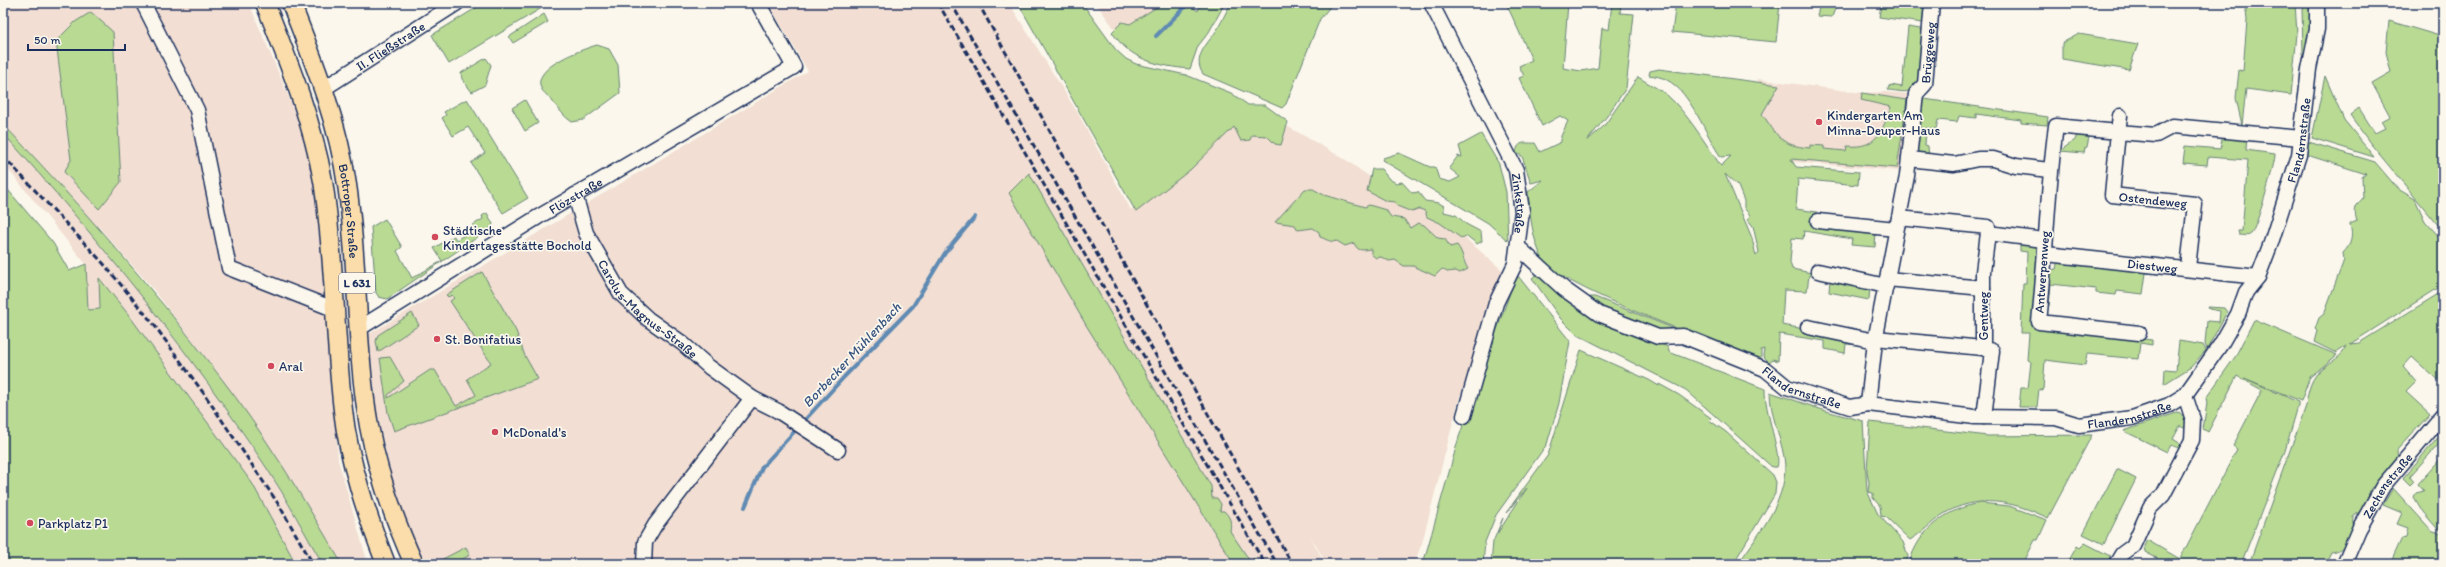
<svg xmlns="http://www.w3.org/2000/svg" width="2446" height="567" font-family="Itim,sans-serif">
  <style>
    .built { fill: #f2ded2 }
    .green { fill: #b8da93; stroke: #6a8478; fill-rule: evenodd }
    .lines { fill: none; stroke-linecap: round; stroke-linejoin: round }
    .stream { stroke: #5f8ab3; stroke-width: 4 }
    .minor-casing { stroke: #1b2f5e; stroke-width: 17 }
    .major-casing { stroke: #1b2f5e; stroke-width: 21 }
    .minor { stroke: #fbf7ec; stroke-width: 14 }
    .major { stroke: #faddab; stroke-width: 18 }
    .rail { stroke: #1b2f5e; stroke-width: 3; stroke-dasharray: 6 3; stroke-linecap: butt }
    .poi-dot { fill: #d1495b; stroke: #fbf7ec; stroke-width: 1.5 }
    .labels { text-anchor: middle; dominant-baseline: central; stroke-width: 3.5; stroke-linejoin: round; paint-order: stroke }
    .shield { fill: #fbf7ec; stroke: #5e6b89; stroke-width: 1 }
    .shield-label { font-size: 12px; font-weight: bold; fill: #1b2f5e }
    .street-label { font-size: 13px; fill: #1b2f5e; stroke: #fbf7ec }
    .poi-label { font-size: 13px; fill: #1b2f5e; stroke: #fbf7ec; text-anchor: start }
    .water-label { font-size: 14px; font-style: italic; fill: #385582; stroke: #fbf7ec }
  </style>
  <rect width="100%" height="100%" fill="#fbf7ec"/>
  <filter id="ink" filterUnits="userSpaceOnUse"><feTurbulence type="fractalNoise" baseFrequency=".025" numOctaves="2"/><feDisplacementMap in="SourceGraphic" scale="8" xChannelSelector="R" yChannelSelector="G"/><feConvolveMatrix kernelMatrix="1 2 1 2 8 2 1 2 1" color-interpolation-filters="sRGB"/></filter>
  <g filter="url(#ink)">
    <g class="built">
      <polygon points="3,3 249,3 290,100 306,146 322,213 338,460 368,564 342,564 292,481 219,375 153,289 97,225 97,242 126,275 205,379 269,471 323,564 296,564 252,483 128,314 99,279 100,310 88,310 86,264 3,163 3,133 84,223 83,210 3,124"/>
      <polygon points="768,3 1009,3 1076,110 1131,210 1243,110 1285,125 1346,160 1384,187 1438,215 1508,275 1459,399 1422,543 1414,564 1327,564 1308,532 1325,564 425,564 400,511 373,398 366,336 808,71"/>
      <polygon points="1096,3 1163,3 1124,42"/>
      <polygon points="1758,79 1862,93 1884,92 1910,94 1899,171 1794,162 1773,152 1746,148"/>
    </g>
    <g class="green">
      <polygon points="484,3 550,3 449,64 432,35"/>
      <polygon points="1018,3 1082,3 1116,50 1126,59 1136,64 1186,75 1231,93 1248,105 1265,105 1288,122 1281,145 1275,144 1267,136 1252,135 1250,140 1241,141 1234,127 1190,170 1136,212"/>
      <path d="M1163 3H1194L1191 6 1198 11 1200 3H1225L1209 32 1198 46 1190 69C1158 66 1130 60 1112 32L1122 22 1130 24Z"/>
      <path d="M1232 3H1333L1320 19 1286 104 1282 108 1203 74C1191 56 1210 42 1218 28 1223 20 1226 10 1232 3Z"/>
      <path d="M1506 3H1568L1563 68 1581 71 1598 68 1602 28 1609 30 1612 3H1621L1620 13 1634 14 1626 88 1607 116 1587 141 1604 126 1638 77C1647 83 1658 88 1667 95 1689 115 1704 142 1721 166L1731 156 1721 157C1706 136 1691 92 1667 80 1662 77 1655 76 1649 75L1650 71 1659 69 1779 85 1762 114C1779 137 1779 145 1810 148V145L1824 146V149L1846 151 1847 146C1877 149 1882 131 1891 107L1861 100 1862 93 1907 100 1897 168 1791 159 1796 167 1859 172 1858 185 1798 179 1796 209 1817 212 1816 225 1876 230 1875 247 1851 245 1852 239 1804 231 1803 239 1792 238 1790 262 1792 269 1870 285 1869 300 1829 292 1830 279 1809 275 1807 291 1784 290 1782 325 1861 339 1862 345 1846 344 1845 353 1825 349V341L1779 334 1778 361 1773 359 1769 362 1763 356 1764 349 1761 350V361C1724 346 1558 287 1543 260 1532 239 1530 215 1528 192L1543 180 1531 183 1522 156 1516 153C1518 139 1527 144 1535 143L1540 152 1561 142V136L1568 121 1560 116 1542 126 1519 78 1524 76 1519 66 1532 60ZM1725 174 1738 186 1744 201V208L1750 215 1748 220 1753 226 1759 252 1756 256 1752 238Z"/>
      <polygon points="1676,3 1780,3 1776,42 1672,32"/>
      <polygon points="1820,3 1837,3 1832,17 1817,16"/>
      <polygon points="1888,3 1924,3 1923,23 1879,17 1881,5 1888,6"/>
      <polygon points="2245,3 2295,3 2297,34 2291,95 2246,89 2242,125 2236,98 2239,70 2243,71 2247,20"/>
      <path d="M2307 4 2311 7C2312 21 2313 43 2303 54L2302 9Z"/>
      <polygon points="91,12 113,32 121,182 99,209 64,172 71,160 56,41 75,22"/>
      <polygon points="544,14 548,22 513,43 509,37"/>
      <polygon points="2389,21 2443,37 2443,231 2370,143 2350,115 2359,108 2375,133 2385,128 2381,121 2390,116 2372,83 2391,72 2386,52"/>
      <path d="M1908 27 1927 30C1925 44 1926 87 1909 91 1903 93 1894 90 1887 90L1891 85 1902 87Z"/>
      <polygon points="2079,34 2138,44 2129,70 2062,59 2062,43"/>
      <path d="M597 45 609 49 618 65 620 93 583 120 572 122C564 117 559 109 553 102 550 97 543 93 541 88 531 67 583 49 597 45Z"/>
      <polygon points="486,58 491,65 485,85 472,92 462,79 461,73"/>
      <polygon points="2325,76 2344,120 2374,157 2312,138"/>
      <polygon points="467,99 528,198 503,213 471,163 485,153 468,127 453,136 442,118 446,115 444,112"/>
      <polygon points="1924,99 2048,117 2047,125 2021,123 2021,120 1976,114 1976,118 1959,116 1957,122 1938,120 1936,129 1926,128 1925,145 1928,146 1929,159 1921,157 1914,150 1922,100"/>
      <polygon points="525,100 538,123 525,131 512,108"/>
      <path d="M3 124C79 204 151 286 218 374 264 433 304 499 342 564H323C304 533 288 500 268 470 189 350 99 240 3 133Z"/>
      <polygon points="1481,134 1499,164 1506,192 1508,241 1488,223 1382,160 1383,158 1399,153 1430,167 1435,167 1439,179 1450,182 1460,177 1449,168 1458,156 1462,157 1459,146"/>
      <polygon points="2077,135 2089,137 2087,147 2085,148 2084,153 2060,151 2075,140"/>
      <path d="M2223 135 2247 138 2246 150 2275 154C2276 161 2256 230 2251 234 2248 237 2243 235 2239 235L2238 231H2242L2248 160 2208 157 2207 165 2183 163 2185 146 2220 149Z"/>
      <path d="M2302 140 2375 162 2398 189 2415 199 2425 221 2443 241V285L2350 344 2359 343 2443 291V385L2412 357 2403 367 2416 382 2406 392 2430 414 2397 450 2398 461C2389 469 2382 484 2371 488L2363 509 2353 517C2353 531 2348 551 2331 552L2325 564H2249L2306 406C2308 390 2311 377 2324 367 2333 360 2341 358 2347 346L2336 353 2314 342 2317 331 2315 329 2319 318 2324 314 2344 260 2343 253C2352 244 2353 236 2350 224L2357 221C2353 210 2356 205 2363 198L2362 177 2366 174 2301 153Z"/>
      <polygon points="1372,169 1381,169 1389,179 1396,183 1402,182 1412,193 1418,192 1425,201 1439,203 1444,206 1444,212 1456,215 1466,224 1481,232 1482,241 1477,244 1467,236 1461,238 1440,223 1427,217 1425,211 1420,209 1412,212 1397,206 1395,202 1386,201 1367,191"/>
      <path d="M1029 173 1211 486 1212 498H1217L1221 504 1220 511H1224C1230 517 1232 522 1230 531L1250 561 1254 558 1257 564H1234L1086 325 1009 193Z"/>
      <polygon points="3,184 53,243 69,271 86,264 88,310 100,309 99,278 128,314 252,483 296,564 3,564"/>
      <path d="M1305 189H1313L1324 195 1365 207 1369 205 1386 210 1391 217 1404 219 1410 228 1418 223 1424 225 1438 238 1445 239 1450 247 1457 245C1464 254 1462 259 1468 269L1460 273 1456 271 1447 272 1442 269 1435 276 1413 266H1404L1395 260 1389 261 1381 257 1376 258 1371 254V249C1362 250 1358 252 1354 243L1345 246 1337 241C1331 243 1326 239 1320 237L1319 232 1313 228 1298 230 1295 225 1275 222Z"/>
      <polygon points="487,213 493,224 491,228 387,299 379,297 376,293 371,227 385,219 402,247 397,251 412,278 442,261 434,248 454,236 456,240 474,229 473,225 483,219 482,216"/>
      <polygon points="2036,242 2037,257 2042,261 2036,327 2152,340 2152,345 2140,343 2138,359 2087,354 2085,365 2045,360 2043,390 2039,389 2037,407 2019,407 2021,388 2028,388 2031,362 2027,360 2029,333 2021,333 2023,283 2026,283 2027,252 2020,251 2020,243"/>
      <polygon points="2058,259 2160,269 2159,274 2146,273 2143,294 2117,291 2116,295 2096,293 2096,289 2051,284 2049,306 2045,305 2050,270 2056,269"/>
      <polygon points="482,272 516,331 525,356 538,379 394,431 388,413 380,358 390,357 404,381 388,395 388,398 430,370 435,370 456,406 476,395 467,379 491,363 450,301 454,298 452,295 448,297 446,295"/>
      <path d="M1537 274C1573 309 1622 329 1668 347L1669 352 1765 389C1764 410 1782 456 1777 467H1772L1686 390 1576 334 1560 318 1532 278Z"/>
      <polygon points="1518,276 1570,341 1559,403 1547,444 1496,515 1485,542 1483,564 1423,564 1459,437 1512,287"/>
      <polygon points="1590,297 1595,297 1675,329 1657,331 1597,307"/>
      <polygon points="2208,307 2224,308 2227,312 2207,349 2205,344 2207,321 2219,322 2220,311 2209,309"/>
      <polygon points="412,313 419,325 378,352 376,341 378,335"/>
      <polygon points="2254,320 2337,355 2310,377 2301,401 2244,378 2298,402 2298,406 2285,451 2241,564 2168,564 2145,552 2144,546 2147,540 2180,559 2237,449 2233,446 2262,390 2237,376 2208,432 2203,429 2207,403 2206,398 2235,357"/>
      <polygon points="2179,341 2203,345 2206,350 2191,367 2164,384 2165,369 2176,370"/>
      <polygon points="1581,350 1649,380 1659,386 1659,384 1679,395 1711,418 1709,420 1726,432 1773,475 1776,482 1775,494 1733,564 1729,564 1729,558 1725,564 1491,564 1493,542 1503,518 1497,534 1527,488 1506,513 1548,455"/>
      <path d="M1770 392 1826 411 1863 421 1867 491 1878 514 1903 542 1908 556 1906 564H1738C1759 533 1791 496 1784 457 1780 435 1770 414 1770 392Z"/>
      <polygon points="2179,412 2187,420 2186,429 2180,426 2173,439 2181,444 2181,449 2171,445 2167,452 2124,431"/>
      <path d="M1870 422 1988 436 2092 435 2048 518C2013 501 1977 493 1942 515 1931 523 1922 533 1910 540L1886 517 1881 516 1880 506 1873 498V493L1868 492 1869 483 1867 471Z"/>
      <polygon points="2443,432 2443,448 2439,444 2410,476 2414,481 2410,485 2403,478"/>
      <polygon points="2443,456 2443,564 2395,564 2391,562 2402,538 2406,537 2408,528 2397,524 2402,513 2383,505 2393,488 2433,532 2442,534 2423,512 2414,497 2416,493 2424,491 2418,484"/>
      <polygon points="2117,469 2136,479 2104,544 2083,534"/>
      <path d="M1980 503 2009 506 2047 520 2038 540H2035L2023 564H1909C1918 530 1946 509 1980 503Z"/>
      <polygon points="2085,543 2110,556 2107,564 2099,564 2093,561 2091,564 2067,564 2077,546 2080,548"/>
      <polygon points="466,547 470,555 453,564 433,564"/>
    </g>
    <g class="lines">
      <g class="stream">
        <polyline points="1156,36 1189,3"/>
        <polyline points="745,507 762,467 844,377 913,306 945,253 975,217"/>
      </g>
      <defs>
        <g id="minor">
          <polyline points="143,3 197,110 229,268 336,310"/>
          <path id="s1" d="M1431 3 1516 170 1522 211 1515 264 1496 303 1464 416"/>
          <path id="s2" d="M323 89 457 3"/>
          <path d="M2120 116 2118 132 2056 126C2047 192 2046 257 2039 322L2139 333"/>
          <polyline points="1909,159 1954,164 1978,159 1993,159 2016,166 2049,170"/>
          <path id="s3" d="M575 195 586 233 621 294 648 319 682 343 709 367 752 398 655 525 645 542 644 564"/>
          <polyline points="1899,218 1988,227 1988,233 2044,240"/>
          <polyline points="1818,221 1896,229"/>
          <path id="s4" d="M1518 247 1564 289 1599 314 1658 337 1683 336 1765 369 1787 387 1850 407 1868 404 1975 417 2056 418 2079 425 2132 418 2169 405 2185 395 2221 344 2238 314 2246 292 2258 277 2271 243 2299 155 2309 69 2317 29V3"/>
          <path id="s5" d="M2046 254 2258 277"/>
          <polyline points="2188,268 2195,204 2112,195 2118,132 2156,135 2173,126 2301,138"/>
          <polyline points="1818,271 1886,286"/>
          <polyline points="1887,279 1983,288"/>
          <polyline points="1808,327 1875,341"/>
          <path id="s6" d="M360 328 538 217 794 67 758 3"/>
          <polyline points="1875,338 1983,348"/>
          <polyline points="752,398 778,411 838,450"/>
          <path id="s7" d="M1868 404 1875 341 1907 176 1916 94 1925 84 1932 3"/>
          <polyline points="1984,417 1992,351 1983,348 1983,272 1988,233"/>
          <polyline points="2116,564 2122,554 2133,546 2150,508 2163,495 2192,440 2193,420 2185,395"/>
          <path id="s8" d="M2344 564 2359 529 2383 486 2443 415"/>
        </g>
        <g id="major">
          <path d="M265 3C288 61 312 119 323 181 335 257 334 334 343 410 349 463 367 515 386 564"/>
          <path id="s9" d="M291 3C314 62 338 121 347 185 359 265 355 347 369 426 378 475 394 519 414 564"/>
        </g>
      </defs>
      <use href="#minor" class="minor-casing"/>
      <use href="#major" class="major-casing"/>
      <use href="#minor" class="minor"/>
      <use href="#major" class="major"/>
      <g class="rail">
        <polyline points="938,3 1265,564"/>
        <polyline points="951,3 1277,564"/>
        <polyline points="978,3 1292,564"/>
        <polyline points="3,156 103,263 155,326 207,398 279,505 313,564"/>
      </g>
    </g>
  </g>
  <g class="poi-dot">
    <circle cx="1819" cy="122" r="4"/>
    <circle cx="435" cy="237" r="4"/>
    <circle cx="437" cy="339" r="4"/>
    <circle cx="271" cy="366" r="4"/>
    <circle cx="495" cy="432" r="4"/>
    <circle cx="30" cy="523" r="4"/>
  </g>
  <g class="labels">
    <rect class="shield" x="339" y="273" width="36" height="20" rx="3"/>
    <g class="shield-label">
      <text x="357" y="283">L 631</text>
    </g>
    <g class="street-label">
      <text stroke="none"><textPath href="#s2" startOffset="80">II. Fließstraße</textPath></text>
      <text stroke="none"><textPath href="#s7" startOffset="359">Brüggeweg</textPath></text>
      <text stroke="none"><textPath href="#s4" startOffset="1002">Flandernstraße</textPath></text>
      <text stroke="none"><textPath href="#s6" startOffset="253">Flözstraße</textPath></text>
      <text transform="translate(2153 200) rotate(6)">Ostendeweg</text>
      <text stroke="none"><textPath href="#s1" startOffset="221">Zinkstraße</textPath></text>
      <text stroke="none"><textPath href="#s9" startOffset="217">Bottroper Straße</textPath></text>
      <text stroke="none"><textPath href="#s5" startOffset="107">Diestweg</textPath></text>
      <text transform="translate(2042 272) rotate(-86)">Antwerpenweg</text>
      <text stroke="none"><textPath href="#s3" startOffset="139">Carolus-Magnus-Straße</textPath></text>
      <text transform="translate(1983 316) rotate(-90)">Gentweg</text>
      <text stroke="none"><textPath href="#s4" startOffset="324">Flandernstraße</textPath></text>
      <text stroke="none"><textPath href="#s4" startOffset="659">Flandernstraße</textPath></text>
      <text stroke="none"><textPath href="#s8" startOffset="90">Zechenstraße</textPath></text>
    </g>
    <g class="poi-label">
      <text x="1827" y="115">Kindergarten Am<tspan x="1827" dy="15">Minna-Deuper-Haus</tspan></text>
      <text x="443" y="230">Städtische<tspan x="443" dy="15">Kindertagesstätte Bochold</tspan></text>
      <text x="445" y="339">St. Bonifatius</text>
      <text x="279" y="366">Aral</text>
      <text x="503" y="432">McDonald's</text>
      <text x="38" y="523">Parkplatz P1</text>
    </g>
    <g class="water-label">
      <text transform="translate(852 355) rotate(-47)">Borbecker Mühlenbach</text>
    </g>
  </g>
  <rect width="2446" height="567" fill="none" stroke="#fbf7ec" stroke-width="16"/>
  <rect x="8" y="8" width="2430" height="551" fill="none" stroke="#1b2f5e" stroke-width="1.5" filter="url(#ink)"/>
  <path d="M28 44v6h97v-6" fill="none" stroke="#1b2f5e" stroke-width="2"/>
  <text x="34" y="44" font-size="12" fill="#1b2f5e" stroke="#fbf7ec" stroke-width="3" paint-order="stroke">50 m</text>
</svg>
